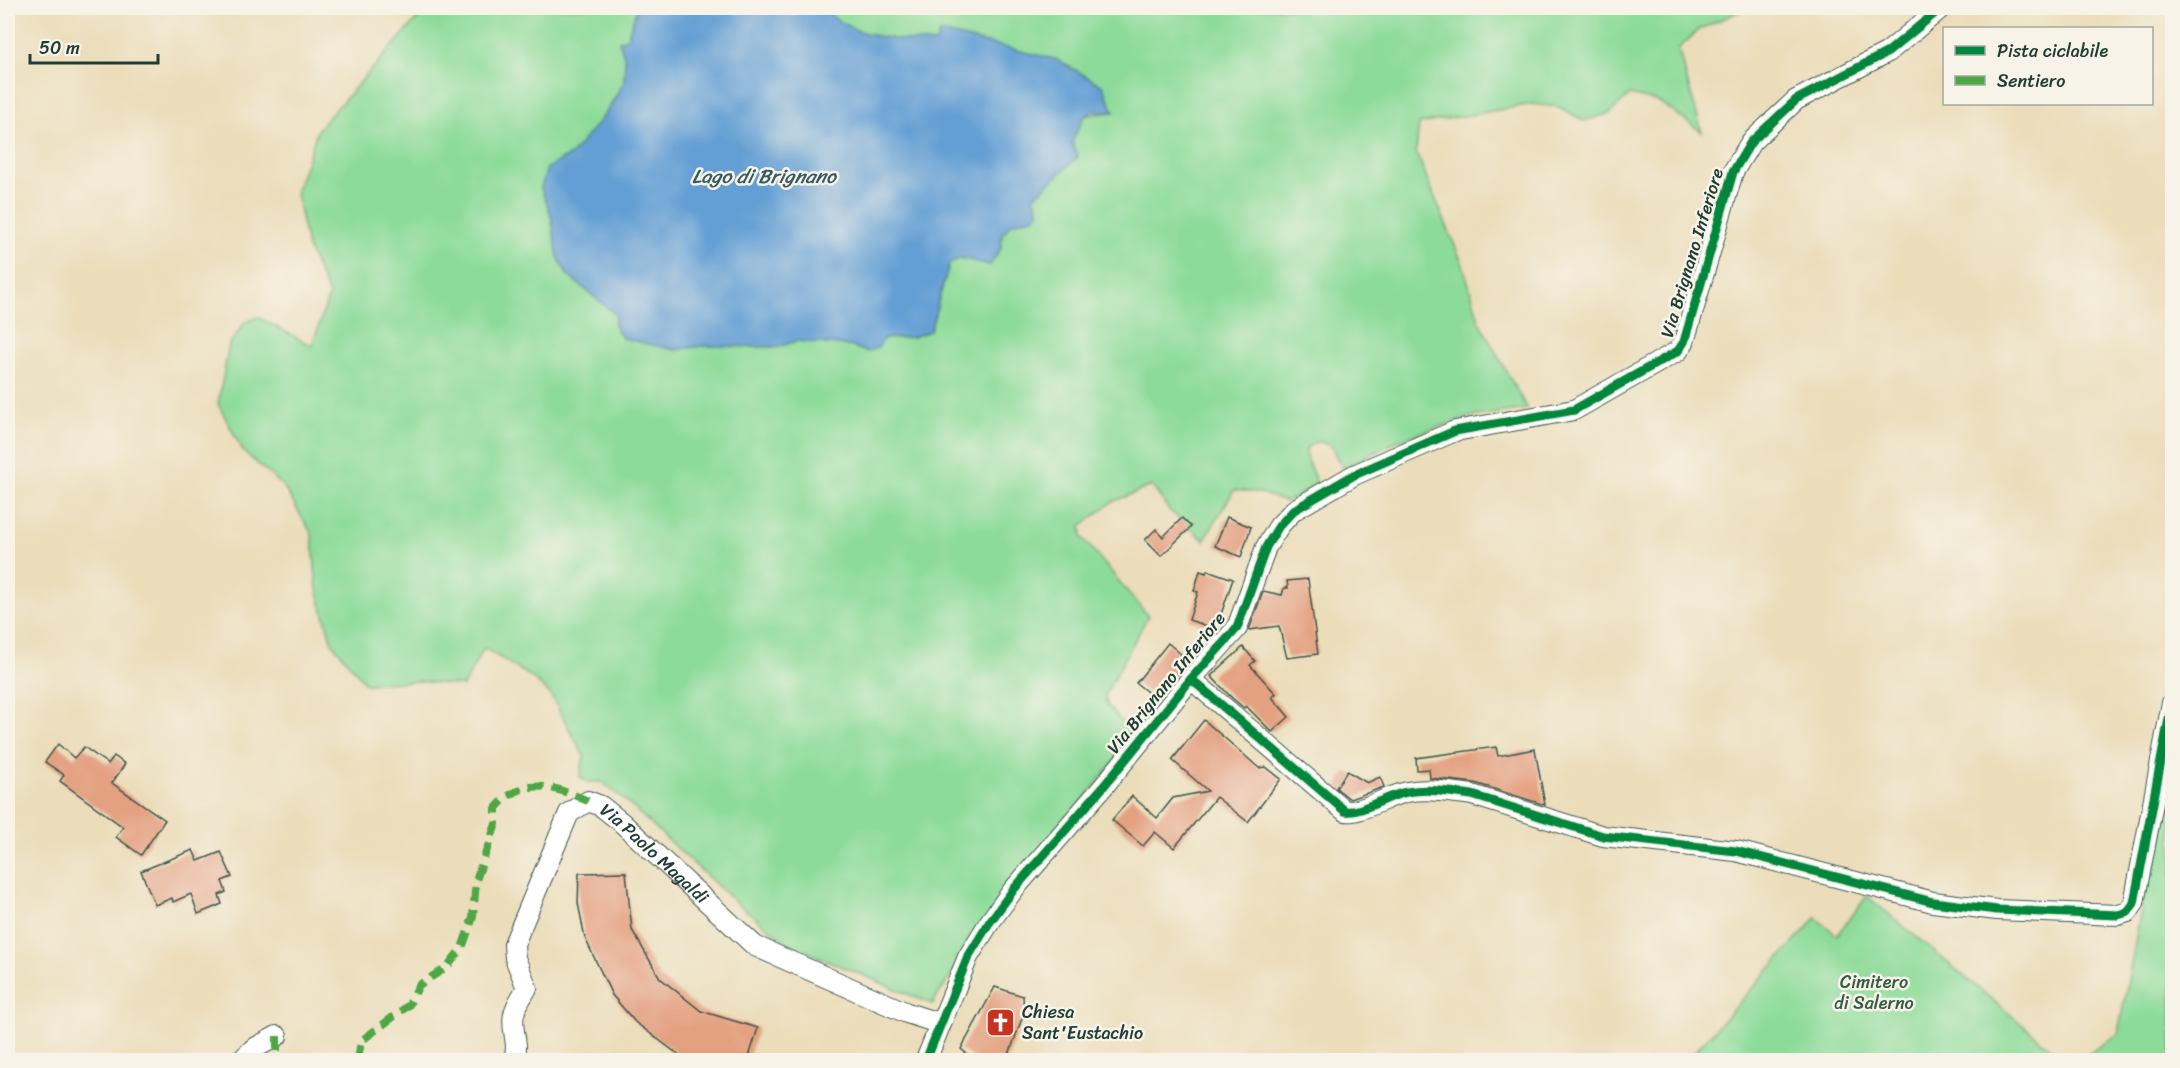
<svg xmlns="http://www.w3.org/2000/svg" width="2180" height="1068" font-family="Sriracha,sans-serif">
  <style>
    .green { fill: #8ddb9a; stroke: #568c67; stroke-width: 1.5 }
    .water { fill: #649fd4; stroke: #426e84; stroke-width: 1.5 }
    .building { fill: #e4a182 }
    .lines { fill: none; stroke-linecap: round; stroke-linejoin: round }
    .minor-casing { stroke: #3e5548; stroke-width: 22 }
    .minor { stroke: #fff; stroke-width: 20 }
    .quiet { stroke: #4fa644; stroke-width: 8; stroke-dasharray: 15 8; stroke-linecap: butt }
    .cycleway-casing { stroke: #f7f3e8; stroke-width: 13 }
    .cycleway { stroke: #00873e; stroke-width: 9 }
    .labels { text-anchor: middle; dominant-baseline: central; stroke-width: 5; stroke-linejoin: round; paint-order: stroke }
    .street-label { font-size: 18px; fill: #1f3d34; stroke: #f7f3e8 }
    .park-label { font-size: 18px; fill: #355d48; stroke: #f7f3e8 }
    .poi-label { font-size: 18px; fill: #1f3d34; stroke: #f7f3e8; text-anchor: start }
    .water-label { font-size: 20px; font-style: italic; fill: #345a64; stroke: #f7f3e8 }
  </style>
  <rect width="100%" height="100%" fill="#f7f3e8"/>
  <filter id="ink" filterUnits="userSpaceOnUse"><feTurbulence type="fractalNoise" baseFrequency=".0167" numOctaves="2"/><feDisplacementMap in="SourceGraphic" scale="12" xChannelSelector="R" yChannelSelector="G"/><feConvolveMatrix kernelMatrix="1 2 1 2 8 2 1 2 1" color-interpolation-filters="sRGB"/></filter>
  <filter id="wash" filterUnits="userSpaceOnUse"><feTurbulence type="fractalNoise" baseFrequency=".008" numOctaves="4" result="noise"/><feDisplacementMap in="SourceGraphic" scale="24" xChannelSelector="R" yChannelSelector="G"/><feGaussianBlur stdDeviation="1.35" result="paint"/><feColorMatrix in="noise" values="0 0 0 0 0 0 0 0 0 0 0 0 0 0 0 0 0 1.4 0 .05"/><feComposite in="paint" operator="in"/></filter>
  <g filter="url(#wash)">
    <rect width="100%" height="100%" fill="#ebddba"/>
    <g class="green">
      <path d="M427 8H637L627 38 619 41 625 59 624 82 597 127 571 155 561 159 541 188 551 215 558 257 567 275 617 315 614 325 675 350 702 346 779 347 796 341 850 346 867 352 883 339 913 337 930 331 949 264 960 258 990 265 1001 248 1002 234 1012 223 1035 217 1039 211 1034 197 1077 158 1072 142 1084 116 1114 112 1103 86 1058 60 949 34 939 33 936 43C895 40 852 38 823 8H1747L1700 29 1678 49 1702 132 1659 102 1630 95 1610 113 1584 121 1559 107 1532 104 1419 124 1416 152 1463 265 1480 323 1527 409 1469 417 1400 440 1342 468 1331 446C1320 441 1315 439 1306 449V457L1317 484 1287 502 1261 493 1234 490 1204 540 1169 510 1152 486 1112 502 1081 526 1082 537 1148 616 1105 695 1107 705 1134 736 988 921 932 1004 790 945 734 901 629 804 602 782H588L580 777 584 756 550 694 530 676 484 648 463 686 421 681 366 684 332 643 317 589 312 534 284 487 243 451 218 404 229 345 245 322 258 317 312 346 329 295 307 246 296 192 318 129Z"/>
      <polygon points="2172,743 2172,1060 2079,1060 2118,1034"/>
      <polygon points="1867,896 2065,1060 1687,1060 1816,918 1837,935"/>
    </g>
    <path class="water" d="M637 8H823C852 38 895 40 936 43L939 33 949 34 1058 60 1103 86 1114 112H1093L1084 116 1072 142 1078 157 1034 197 1039 211 1035 217 1012 223 1002 234 1001 248 990 265 960 258 949 264 930 331 913 337 883 339 878 348 867 352 850 346 796 341 779 347 702 346 675 350 622 338 614 325 616 315 568 275 558 257 551 215 541 188 547 168 571 155 608 111 624 82 625 59 619 41 627 38Z"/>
    <g id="blocks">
      <g class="building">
        <polygon points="1227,517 1251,527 1241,557 1215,546"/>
        <polygon points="1182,518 1191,527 1161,556 1145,540 1156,529 1163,537"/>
        <polygon points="1207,570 1233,579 1216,629 1189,620 1198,592 1194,591 1200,571 1206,573"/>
        <polygon points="1308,579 1318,654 1287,658 1279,626 1249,630 1263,591 1282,595 1284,588 1288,588 1287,581"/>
        <polygon points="1168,643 1188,660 1156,699 1136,683"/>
        <polygon points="1243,647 1255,661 1250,665 1276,694 1272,697 1289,717 1272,732 1246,706 1244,708 1232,698 1211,676"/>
        <polygon points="1204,720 1259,768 1266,767 1281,779 1248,822 1216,797 1174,848 1155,832 1143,846 1112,820 1132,796 1157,818 1173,798 1208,791 1172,760"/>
        <polygon points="58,744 74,758 84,747 108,764 114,756 125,764 112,783 165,820 141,855 116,837 123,827 60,781 64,775 45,762"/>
        <polygon points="1496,747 1498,756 1535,749 1545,805 1475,783 1430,778 1429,769 1417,770 1416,758"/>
        <polygon points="1347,771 1367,783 1380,777 1384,787 1350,799 1336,788"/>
        <polygon points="193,850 198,861 221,852 232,877 222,881 226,892 219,895 222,904 198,914 191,894 173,902 172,898 155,905 141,871"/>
        <polygon points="626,872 632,930 660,978 701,1011 758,1028 748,1060 692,1060 683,1058 635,1022 612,995 585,938 578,903 579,873"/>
        <polygon points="995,987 1023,996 1024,1013 1007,1060 975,1060 961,1049"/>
      </g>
    </g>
  </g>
  <g filter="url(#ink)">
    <use href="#blocks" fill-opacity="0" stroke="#3e5548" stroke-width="1.5"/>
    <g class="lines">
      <defs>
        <g id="minor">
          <path d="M1191 679 1345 811C1360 814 1389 795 1407 792 1428 788 1451 792 1472 795L1603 836 1736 851 1933 902 1997 910 2118 915 2128 912 2134 903 2172 703"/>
          <polyline points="242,1060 253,1049 277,1036"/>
          <path id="s1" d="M513 1060C521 1044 510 1031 514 1014 516 1005 522 996 527 988L515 958 514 944 569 813 588 801 601 806 621 822 755 946 907 1013 941 1024"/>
          <polyline points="926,1060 968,957 989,923 1014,889 1103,787 1191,679 1237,628 1266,547 1279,526 1294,510 1354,475 1455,431 1574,410 1678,351 1684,342 1733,172 1751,142 1796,100 1888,52 1941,8"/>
        </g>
      </defs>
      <use href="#minor" class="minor-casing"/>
      <use href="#minor" class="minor"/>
      <g class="quiet">
        <polyline points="277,1036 277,1053 282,1060"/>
        <path d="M358 1060 361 1041 409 1005 419 985 447 967 462 948 473 917 476 880 496 824V808C524 775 553 786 588 801"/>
      </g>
      <defs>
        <g id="cycleway">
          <path d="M1191 679 1345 811C1360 814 1389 795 1407 792 1428 788 1451 792 1472 795L1603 836 1736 851 1933 902 1997 910 2118 915 2128 912 2134 903 2172 703"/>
          <polyline points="926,1060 968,957 989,923 1014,889 1103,787 1191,679 1237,628 1266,547 1279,526 1294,510 1354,475 1455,431 1574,410 1678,351 1684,342 1733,172 1751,142 1796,100 1888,52 1941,8"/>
        </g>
      </defs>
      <use href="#cycleway" class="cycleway-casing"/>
      <use href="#cycleway" class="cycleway"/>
    </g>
  </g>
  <defs>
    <symbol id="church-square" viewBox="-11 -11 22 22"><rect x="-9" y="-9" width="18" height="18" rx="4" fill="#c8321e" stroke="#f7f3e8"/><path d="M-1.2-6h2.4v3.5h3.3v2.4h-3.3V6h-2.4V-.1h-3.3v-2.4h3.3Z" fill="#fff"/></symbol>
  </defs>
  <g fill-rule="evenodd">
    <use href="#church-square" x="984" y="1006" width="33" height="33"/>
  </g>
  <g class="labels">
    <g class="street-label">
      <text transform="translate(1692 253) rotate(-73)">Via Brignano Inferiore</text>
      <text transform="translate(1166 683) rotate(-51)">Via Brignano Inferiore</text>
      <text stroke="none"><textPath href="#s1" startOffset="372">Via Paolo Magaldi</textPath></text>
    </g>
    <g class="park-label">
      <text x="1874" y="982">Cimitero<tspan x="1874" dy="21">di Salerno</tspan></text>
    </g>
    <g class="poi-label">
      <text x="1022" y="1012">Chiesa<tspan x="1022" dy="21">Sant'Eustachio</tspan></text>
    </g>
    <g class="water-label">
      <text x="764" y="176">Lago di Brignano</text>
    </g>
  </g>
  <rect width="2180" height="1068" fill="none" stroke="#f7f3e8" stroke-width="30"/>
  <rect x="1943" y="27" width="210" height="78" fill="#f7f3e8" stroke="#a1aaa0" stroke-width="1.5"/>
  <rect x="1955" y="46" width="30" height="9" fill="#00873e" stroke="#a1aaa0" stroke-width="1.5"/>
  <text x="1997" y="57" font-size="18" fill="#1f3d34">Pista ciclabile</text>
  <rect x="1955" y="76" width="30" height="9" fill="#4fa644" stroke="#a1aaa0" stroke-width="1.5"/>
  <text x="1997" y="87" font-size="18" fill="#1f3d34">Sentiero</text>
  <path d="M30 54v9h128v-9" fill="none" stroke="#1f3d34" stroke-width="3"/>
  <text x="39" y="54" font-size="18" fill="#1f3d34" stroke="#f7f3e8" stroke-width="4.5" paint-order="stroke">50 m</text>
</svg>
